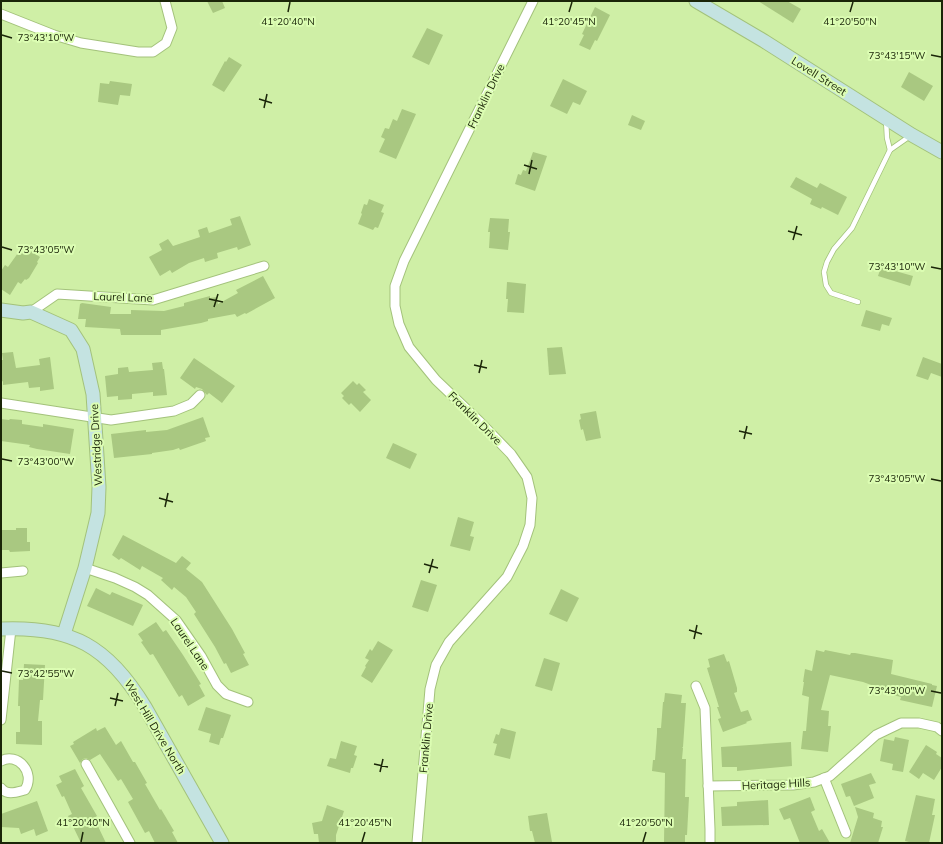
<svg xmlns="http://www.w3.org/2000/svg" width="943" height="844" font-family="Mulish,sans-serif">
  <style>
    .building { fill: #a9c881 }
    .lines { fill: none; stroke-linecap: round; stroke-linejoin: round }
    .lane-casing { stroke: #a3c27b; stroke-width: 6 }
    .street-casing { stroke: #a3c27b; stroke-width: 11 }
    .secondary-casing { stroke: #a3c27b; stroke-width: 15 }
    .lane { stroke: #fff; stroke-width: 4.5 }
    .street { stroke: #fff; stroke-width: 9 }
    .secondary { stroke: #c4e3e1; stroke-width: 13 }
    .ticks { fill: none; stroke: #1a2508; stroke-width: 1.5 }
    .labels { text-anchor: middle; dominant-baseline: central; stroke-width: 4; stroke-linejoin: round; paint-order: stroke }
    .street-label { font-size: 11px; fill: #1a2508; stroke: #dcfdb3 }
    .ticks-label { font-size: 10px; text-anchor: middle; fill: #1a2508; stroke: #dcfdb3; stroke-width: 4; stroke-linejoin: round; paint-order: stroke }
  </style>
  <rect width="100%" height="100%" fill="#cfefa6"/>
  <g class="building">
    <polygon points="207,1 222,1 225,8 213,13"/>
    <polygon points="758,1 787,1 801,9 793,23"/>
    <polygon points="595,7 610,15 597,41 595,40 590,50 579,45 584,35 582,34"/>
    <polygon points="427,28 443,35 429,65 412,57"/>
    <polygon points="229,57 242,65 224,92 212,85 225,61 226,62"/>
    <polygon points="909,72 933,86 924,101 901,87"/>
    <polygon points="563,79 587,91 580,105 573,102 567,114 550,106"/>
    <polygon points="110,81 132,84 130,96 120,95 118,105 98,102 100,83 109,84"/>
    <polygon points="402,109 416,114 396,159 379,152 385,139 381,137 385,128 389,129 393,119 397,121"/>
    <polygon points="632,115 645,121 641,130 628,125"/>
    <polygon points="533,152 547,156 535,191 515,184 518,174 521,175 523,170 526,171"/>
    <polygon points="796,177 817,188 820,183 847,197 838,215 822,207 821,209 810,204 812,199 790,187"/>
    <polygon points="369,199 384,205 381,212 384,213 378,228 375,227 373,230 358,224 362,214 361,213 364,204 367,205"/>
    <polygon points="240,216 251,245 238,250 237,247 217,253 218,258 205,262 204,258 189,263 172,273 170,270 160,276 149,257 162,250 159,244 168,239 173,246 200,237 198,230 207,227 209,233 232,225 230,219"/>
    <polygon points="490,218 509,219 508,232 510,232 508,250 489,248 490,232 488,232"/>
    <polygon points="23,246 40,257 37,262 38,263 29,278 26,280 25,279 21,284 18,282 10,295 1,289 1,271 5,265 8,267"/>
    <polygon points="881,267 913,276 910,286 878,276"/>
    <polygon points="263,276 275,298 246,314 245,313 237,317 235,314 208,319 208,321 201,323 161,330 161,335 121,335 120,329 85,327 86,319 78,319 80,304 82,303 111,307 110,314 131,314 131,310 164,311 184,306 184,303 210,296 210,298 217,297 218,304 238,293 236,290"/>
    <polygon points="507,282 526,284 524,313 507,312 508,299 506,299"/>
    <polygon points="866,310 892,318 889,326 882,324 880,331 861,326"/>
    <polygon points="562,347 566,374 549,375 547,348"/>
    <polygon points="13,352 16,368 40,365 39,359 50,357 54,389 40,391 40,387 29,388 28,382 3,385 3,381 1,382 1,360 3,360 2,353"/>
    <polygon points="923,357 942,364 942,377 931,373 928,380 916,376"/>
    <polygon points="194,358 235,386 222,403 209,393 207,395 202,389 196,387 195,389 180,378"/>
    <polygon points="162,362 163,369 164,369 167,395 153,396 153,392 132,394 132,399 118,400 118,396 107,397 105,376 118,374 118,368 128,367 129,372 153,370 152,363"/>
    <polygon points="353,381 357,385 359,383 366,390 363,392 371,400 360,412 351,403 349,405 342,398 344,396 341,393"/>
    <polygon points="596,411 601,438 586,441 583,429 581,430 579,420 581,419 580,414"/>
    <polygon points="203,417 210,437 205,438 206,441 180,450 179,448 173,450 152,453 152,454 114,458 111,434 146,430 146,432 167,430"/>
    <polygon points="1,419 9,420 10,419 22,420 22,424 43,427 43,424 74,429 70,454 37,449 29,447 30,445 1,441"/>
    <polygon points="393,443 417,454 410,469 386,458"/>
    <polygon points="458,517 474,522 470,536 474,537 470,551 450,546"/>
    <polygon points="16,528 27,528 27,542 30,542 30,551 10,552 9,550 2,550 2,530 16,530"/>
    <polygon points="123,535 176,563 182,556 191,563 186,569 202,582 232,629 245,653 243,654 249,665 231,673 226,663 224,664 215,647 194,614 196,612 186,597 174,587 172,590 161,580 163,578 142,566 140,570 121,558 119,560 112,555"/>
    <polygon points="421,580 437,585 428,612 412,607"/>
    <polygon points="96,588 110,595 112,592 143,605 133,626 87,606"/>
    <polygon points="561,589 579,598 567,622 549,614"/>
    <polygon points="156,622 163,632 166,630 183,655 201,684 199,685 205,696 188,706 182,695 179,697 153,654 150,655 141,642 143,641 138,634"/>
    <polygon points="378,641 393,650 372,683 361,676 366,667 365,666 369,660 365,658 370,649 372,651"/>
    <polygon points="816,650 824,652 825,650 850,655 851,653 855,653 893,660 891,674 932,684 932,685 937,686 932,707 900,700 901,697 873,690 874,686 863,682 830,675 821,710 829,711 828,726 831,726 828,752 801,749 803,731 806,731 809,697 802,695 804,682 803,682 805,669 812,671"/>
    <polygon points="724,654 727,662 729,661 737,688 737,692 734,693 741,712 748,710 752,720 746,722 747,723 723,732 718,719 721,718 717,707 719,707 707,668 710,667 708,659"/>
    <polygon points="544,658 560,663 552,691 535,686"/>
    <polygon points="24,664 45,665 43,700 40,700 38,721 42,721 42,745 16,744 16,732 20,732 20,706 18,706 19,680 23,680"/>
    <polygon points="665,693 682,695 681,703 686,703 683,747 682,748 683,748 682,759 686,759 685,797 689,797 687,835 685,835 685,843 664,843 665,773 652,771 653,760 655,760 657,733 657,728 661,728 663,702 664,702"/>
    <polygon points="206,707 231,715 223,738 221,738 219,745 209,742 211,734 198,730"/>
    <polygon points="105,727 116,745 121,741 133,762 135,762 147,783 145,784 160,810 161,809 174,831 172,832 178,843 155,843 149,831 145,833 128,802 133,799 121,779 118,781 100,754 90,760 86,758 83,759 80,763 70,746 74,744 73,742 96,728 97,731"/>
    <polygon points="501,728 516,732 510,759 494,755 497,744 493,743 496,734 499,735"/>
    <polygon points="895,737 909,740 903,772 892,770 893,764 880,761 884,739 894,741"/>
    <polygon points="341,741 357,746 354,755 357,756 353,768 351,768 350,773 327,766 330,758 336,759"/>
    <polygon points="791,742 792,766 737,771 737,767 722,767 721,747"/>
    <polygon points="926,745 937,752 936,754 942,758 942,767 934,780 923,773 919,779 909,772"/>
    <polygon points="75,769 84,786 81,788 97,816 94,818 106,843 81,843 68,816 72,814 64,796 62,797 56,785 62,782 59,776"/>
    <polygon points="871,773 876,783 869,785 874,798 854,806 850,796 846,797 841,784"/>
    <polygon points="916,795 935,799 932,815 935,815 929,843 913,843 905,841"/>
    <polygon points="810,797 815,810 811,812 819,831 822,829 830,843 800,843 790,818 784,820 779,809"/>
    <polygon points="768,800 769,825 722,826 721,807 737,806 737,802"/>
    <polygon points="37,801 48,831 36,836 34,829 21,834 19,828 1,827 1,814"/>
    <polygon points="327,805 344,811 336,835 336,843 319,843 318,834 314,834 312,823 322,821"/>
    <polygon points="855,807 874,813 873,818 882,821 881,827 883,827 878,843 850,843 858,817"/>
    <polygon points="547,813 552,842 535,843 532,831 530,831 528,816"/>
  </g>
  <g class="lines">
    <defs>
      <g id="lane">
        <polyline points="886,120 887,138 890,150"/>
        <polyline points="858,302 831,293 826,285 824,272 827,262 834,249 852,228 890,150 910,136"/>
      </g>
      <g id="street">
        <polyline points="1,14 54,35 81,43 138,52 153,52 166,43 172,28 165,1"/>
        <polyline points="31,312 57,294 153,300 264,266"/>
        <polyline points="1,403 111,420 174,411 191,404 200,395"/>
        <polyline points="85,568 115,578 135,587 148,595 176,620 201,656 217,685 226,694 248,702"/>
        <polyline points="1,573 23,571"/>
        <polyline points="696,686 705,708 710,829 710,843"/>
        <polyline points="1,720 11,629"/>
        <polyline points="86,764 130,843"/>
        <polyline points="824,778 846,833"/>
        <polyline points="708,786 793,785 814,782 830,776 876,735 901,723 919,723 937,727 942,731"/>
        <path d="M1 788C7 796 17 792 25 790 36 772 17 752 1 761"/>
        <polyline points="417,843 430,689 436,665 449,642 507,577 523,546 530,525 532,498 527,477 511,454 479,421 436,380 409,347 399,324 395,306 395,286 404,261 533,1"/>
      </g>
      <g id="secondary">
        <polyline points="696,1 764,41 912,135 942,152"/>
        <polyline points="1,310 23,313 31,312 71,330 83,349 93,394 99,487 98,513 85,568 64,634"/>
        <path d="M1 629C72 626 108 646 145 707L222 843"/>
      </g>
    </defs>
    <use href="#lane" class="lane-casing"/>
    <use href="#street" class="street-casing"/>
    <use href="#secondary" class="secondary-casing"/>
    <use href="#lane" class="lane"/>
    <use href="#street" class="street"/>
    <use href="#secondary" class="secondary"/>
  </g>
  <path class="ticks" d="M288 12 290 2M569 12 572 2M850 12 853 2M2 35 12 38M931 55 941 57M259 99 272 103M264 108 267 94M524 165 537 169M529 174 532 160M788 231 802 235M793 240 797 226M2 247 12 250M931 267 941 269M209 299 223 302M214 307 218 294M474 365 487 368M479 373 482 360M739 431 752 434M744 439 747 426M2 459 12 461M931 479 941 481M159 498 173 502M165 507 168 493M424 564 438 568M429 573 433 559M689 630 702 634M694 639 697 625M2 671 12 673M931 691 941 693M110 698 123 701M115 706 118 693M374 764 388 767M380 772 383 759M81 842 83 832M362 842 365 832M643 842 646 832"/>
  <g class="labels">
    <g class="street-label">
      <text transform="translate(819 76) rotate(32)">Lovell Street</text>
      <text transform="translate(486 96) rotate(-64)">Franklin Drive</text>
      <text transform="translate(123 297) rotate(2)">Laurel Lane</text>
      <text transform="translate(475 418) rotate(45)">Franklin Drive</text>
      <text transform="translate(96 445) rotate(-93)">Westridge Drive</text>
      <text transform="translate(190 644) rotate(56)">Laurel Lane</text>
      <text transform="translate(155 727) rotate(59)">West Hill Drive North</text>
      <text transform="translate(426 738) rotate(-85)">Franklin Drive</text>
      <text transform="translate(776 784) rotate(-3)">Heritage Hills</text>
    </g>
  </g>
  <g class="ticks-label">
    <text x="288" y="25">41°20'40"N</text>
    <text x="569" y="25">41°20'45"N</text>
    <text x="850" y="25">41°20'50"N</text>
    <text x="46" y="41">73°43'10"W</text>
    <text x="897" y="59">73°43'15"W</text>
    <text x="46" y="253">73°43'05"W</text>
    <text x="897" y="270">73°43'10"W</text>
    <text x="46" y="465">73°43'00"W</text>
    <text x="897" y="482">73°43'05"W</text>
    <text x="46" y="677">73°42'55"W</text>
    <text x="897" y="694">73°43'00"W</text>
    <text x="83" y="826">41°20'40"N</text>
    <text x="365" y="826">41°20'45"N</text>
    <text x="646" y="826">41°20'50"N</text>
  </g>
  <rect width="943" height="844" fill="none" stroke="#1a2508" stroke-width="4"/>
</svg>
